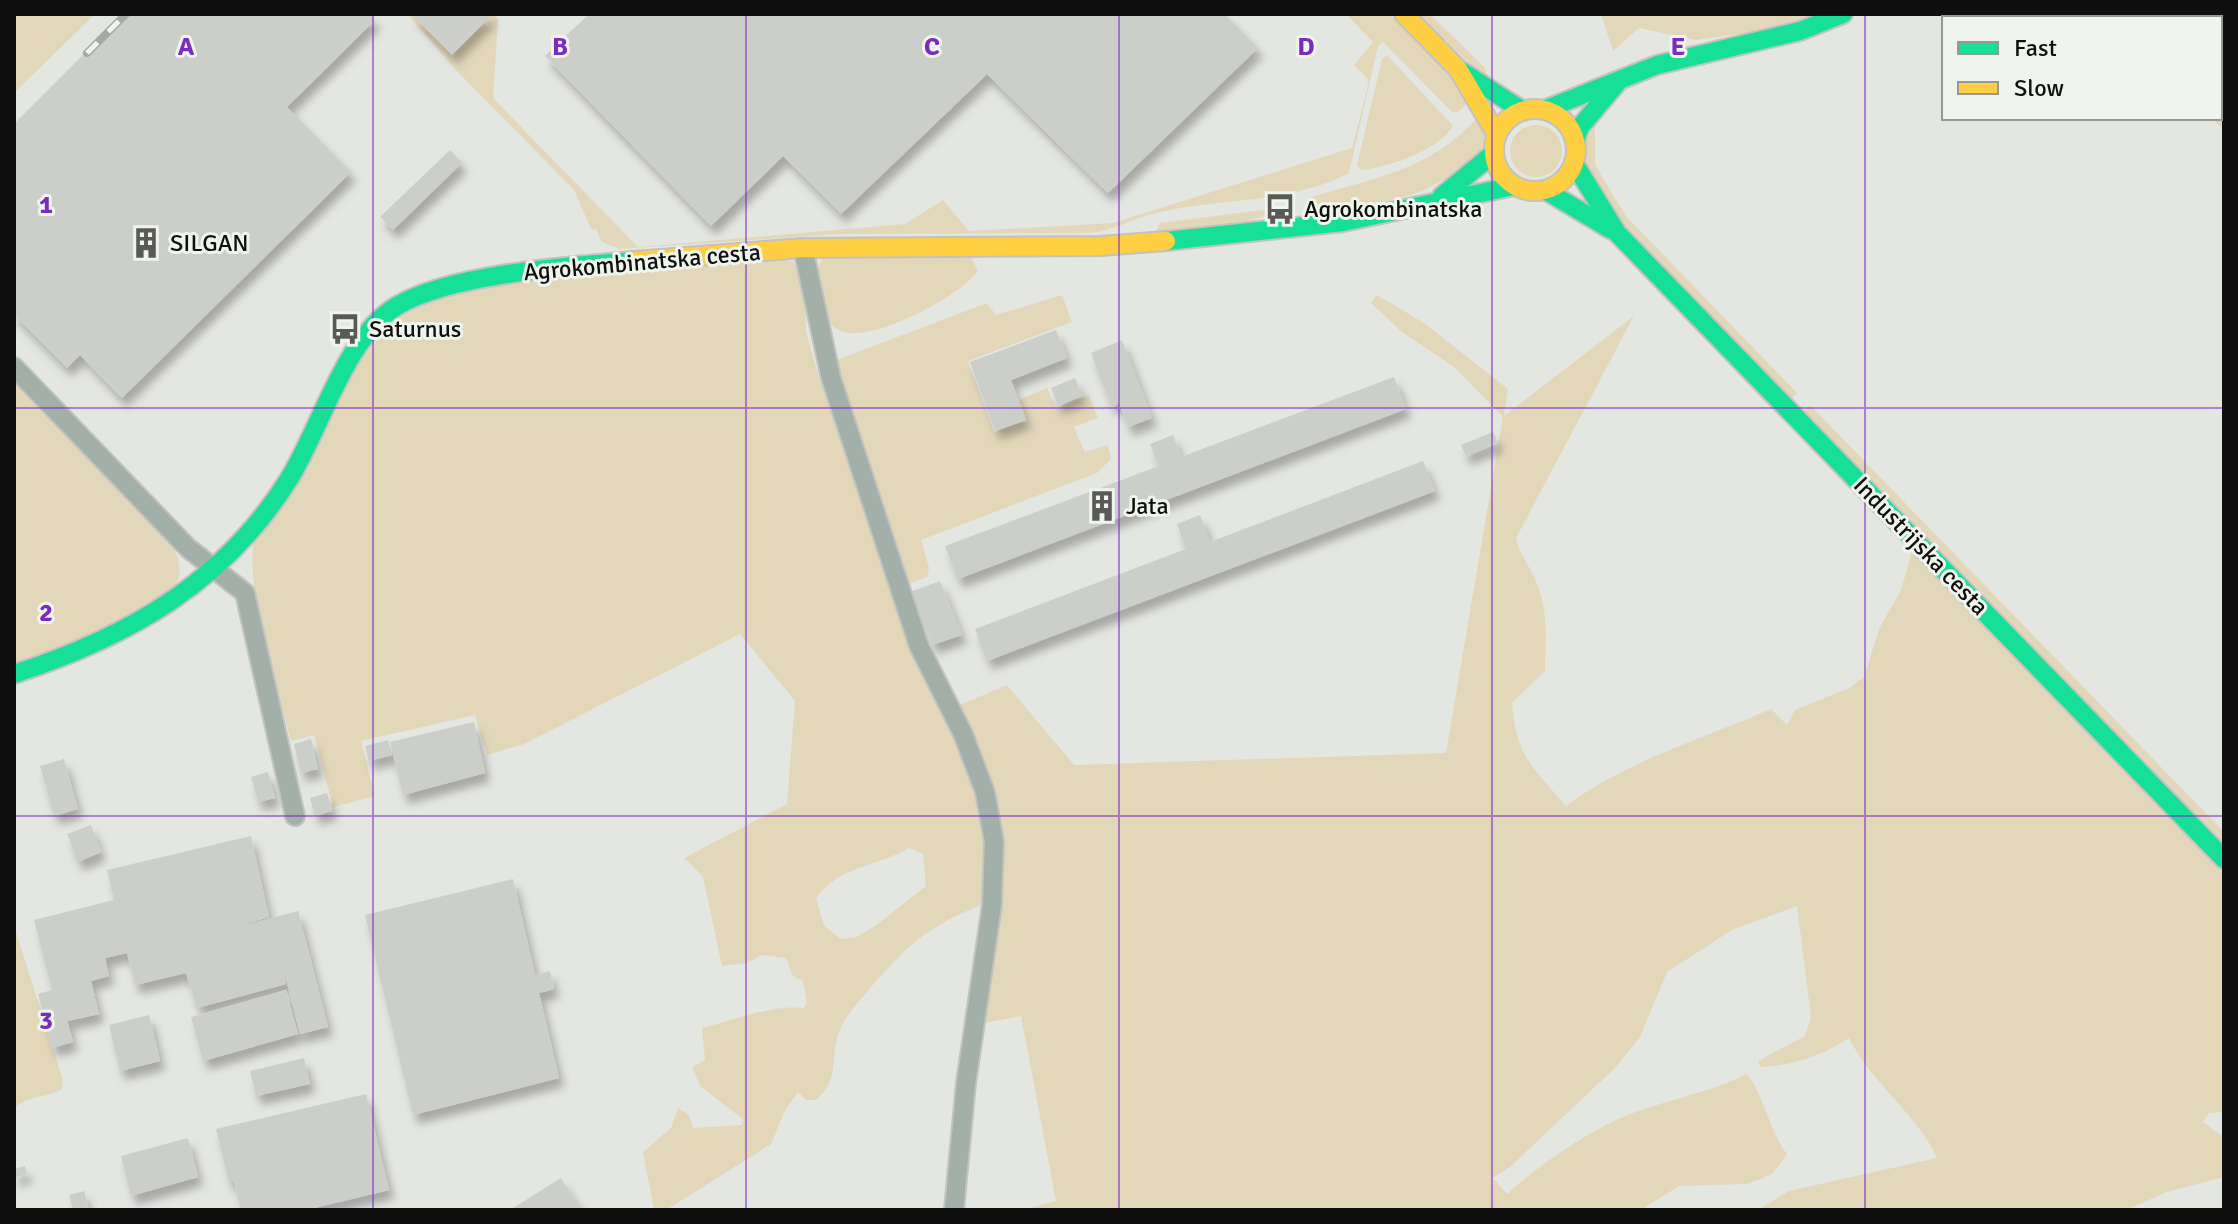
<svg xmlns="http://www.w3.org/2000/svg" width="2238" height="1224" font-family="Signika,sans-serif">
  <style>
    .green { fill: #e3d7ba; fill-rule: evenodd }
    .building { fill: #ccceca; filter: url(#shadow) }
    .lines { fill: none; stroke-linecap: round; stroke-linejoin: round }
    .street-casing { stroke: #c2c3c1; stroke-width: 22 }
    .fast-casing { stroke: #c2c3c1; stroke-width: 22 }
    .slow-casing { stroke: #c2c3c1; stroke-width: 22 }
    .street { stroke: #a3afa9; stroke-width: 18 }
    .fast { stroke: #16e098; stroke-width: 18 }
    .slow { stroke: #ffcf43; stroke-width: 18 }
    .rail-casing { stroke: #a2aaa5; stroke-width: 8 }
    .rail { stroke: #f0f4ee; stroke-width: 5; stroke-dasharray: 15; stroke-linecap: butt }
    .grid { fill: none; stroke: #7b2cbf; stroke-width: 2; stroke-opacity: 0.55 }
    .labels { text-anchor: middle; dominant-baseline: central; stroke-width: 6; stroke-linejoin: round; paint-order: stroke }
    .poi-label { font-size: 24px; fill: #0e0f0e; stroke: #f0f4ee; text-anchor: start }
    .street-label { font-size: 24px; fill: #0e0f0e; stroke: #f0f4ee }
    .grid-label { font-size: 26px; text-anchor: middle; font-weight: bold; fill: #7b2cbf; stroke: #f0f4ee; stroke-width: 6; stroke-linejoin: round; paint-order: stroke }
  </style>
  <defs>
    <filter id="shadow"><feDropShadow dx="5" dy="9" stdDeviation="4" flood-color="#0004"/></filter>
  </defs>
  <rect width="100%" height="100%" fill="#e4e6e2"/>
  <g class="green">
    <polygon points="14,14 95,14 14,93"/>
    <path d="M494 14 498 19 493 98 638 247 905 224 943 200 969 231 1113 223 1352 148 1368 86 1367 78 1354 65 1373 42 1346 14H1390L1450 76 1469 102 1458 112H1452L1383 42 1378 46 1349 173C1290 204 1222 198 1160 212 1135 217 1114 231 1088 233L840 234 619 249 602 242 596 229H591L574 190 454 68 409 16Z"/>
    <polygon points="1417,14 1430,14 1485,68 1489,81"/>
    <polygon points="1601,14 1825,14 1773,29 1696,40 1639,28 1613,51"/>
    <polygon points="2108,14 2224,14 2224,130 2212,118 2220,118 2220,18 2112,18"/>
    <path d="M1387 55 1453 126C1437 151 1389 167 1361 170L1357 165 1382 59Z"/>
    <path d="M1478 117C1490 146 1485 150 1461 168 1412 206 1371 202 1313 209L1311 197C1376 178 1432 169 1478 117Z"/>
    <circle cx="1536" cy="151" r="26"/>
    <polygon points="1595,126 1595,165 1625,215 1797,393 1791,399 1629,232 1586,166 1585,141"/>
    <polygon points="1271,209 1273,214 1240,223 1155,233 1160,223"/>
    <path d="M824 255 971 257 978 271C961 296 862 350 835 328 820 316 819 289 816 271Z"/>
    <path d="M782 259 793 262 805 282 806 332 821 384 965 752 987 825 984 904C927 926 906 946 867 992 857 1004 844 1017 839 1032 829 1060 841 1078 816 1100H806L798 1092 785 1110 771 1144 666 1210H654L643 1152 671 1128 678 1108 689 1115 693 1128 741 1125 744 1120 700 1086 692 1067 705 1060 702 1028C734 1020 770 1005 803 1008L807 1004 803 981 793 976 786 958 762 955 747 963 722 966 703 877 684 858 787 804 795 701 740 634 524 744 487 755 475 715 361 741 375 796 333 807 314 735 291 741C278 688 245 592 254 541 293 474 339 373 395 322 451 271 699 266 782 259ZM909 848 923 854 926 886 875 926 856 937 841 939 824 926 816 898C842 864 874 868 909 848Z"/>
    <polygon points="1062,295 1072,322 968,361 994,432 1027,421 1019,400 1047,388 1056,409 1089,395 1098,418 1074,427 1085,452 1108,445 1111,459 1097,473 921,540 929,568 927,577 911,583 904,580 831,362 987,303 996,315"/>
    <path d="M1377 295 1424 323 1508 389 1504 416 1634 316 1516 538C1520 556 1531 567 1537 584 1549 613 1545 641 1545 671L1512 703C1516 757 1533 767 1566 806 1626 761 1702 739 1771 709L1787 725 1795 710 1849 688 1864 677 1879 629 1901 590 1912 552 2224 874V1112L2209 1113 2203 1122 2224 1137V1177L2167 1192 2126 1210H1758L1789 1191 1937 1158C1917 1114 1872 1084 1849 1038 1821 1056 1795 1065 1761 1067L1758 1061 1805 1036 1811 1017 1797 906 1732 930 1667 972 1640 1037 1616 1067 1510 1167 1493 1178 1507 1194C1538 1166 1577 1139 1614 1121 1657 1101 1704 1095 1747 1074 1767 1101 1767 1127 1787 1154L1773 1173 1761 1179 1746 1184 1679 1186 1641 1210H1023L1056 1201 1021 1016 981 1024 1001 889 955 707 1007 685 1074 765 1446 753 1503 417 1454 367 1402 332 1371 303Z"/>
    <path d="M14 376 172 542C177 556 184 570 176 584 162 610 45 653 14 664Z"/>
    <polygon points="1810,405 2224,832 2224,844 1804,411"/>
    <path d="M14 926 63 1080 62 1089C46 1099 27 1094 14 1109Z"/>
  </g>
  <g class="building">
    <polygon points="124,14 369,14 375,20 287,107 351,172 122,398 80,355 67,368 14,315 14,124"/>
    <polygon points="411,14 493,14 452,55"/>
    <polygon points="589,14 1225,14 1258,48 1108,193 987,74 841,214 783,156 711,226 545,56"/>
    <polygon points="450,150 462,163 393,230 380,217"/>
    <polygon points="1056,330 1067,358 1011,380 1026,420 995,431 970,362"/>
    <polygon points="1122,340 1152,418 1128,427 1119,403 1112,407 1091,353"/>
    <polygon points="1394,377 1406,409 958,579 945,546 1159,466 1150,444 1173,435 1181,457"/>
    <polygon points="1075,378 1082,396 1058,406 1051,388"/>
    <polygon points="1493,432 1498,443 1466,456 1461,445"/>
    <polygon points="1423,461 1435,491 987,661 975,629 1186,549 1177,524 1200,515 1210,542"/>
    <polygon points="940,581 962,635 932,645 910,592"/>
    <polygon points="474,722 485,773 403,795 390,742"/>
    <polygon points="311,739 318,769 301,773 294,744"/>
    <polygon points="388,740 392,755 369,761 365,746"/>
    <polygon points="64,759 78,809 54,816 40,766"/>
    <polygon points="268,772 275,798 258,802 251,777"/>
    <polygon points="327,793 332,811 315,816 310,798"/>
    <polygon points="91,825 101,852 78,862 67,834"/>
    <polygon points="251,836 269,917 230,929 298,911 328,1027 300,1034 284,971 286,984 197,1008 186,973 135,985 127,953 105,958 109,976 91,981 99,1014 68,1021 59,989 73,1042 52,1048 38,994 52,990 34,920 114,900 107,870"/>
    <polygon points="513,879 535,975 550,971 554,989 539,993 559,1078 413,1115 365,915"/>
    <polygon points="286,990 298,1034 203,1061 191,1017"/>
    <polygon points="149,1015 160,1061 120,1071 109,1025"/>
    <polygon points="304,1058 310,1084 256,1096 250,1071"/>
    <polygon points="366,1094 389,1190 306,1210 241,1210 234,1181 229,1182 216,1129"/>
    <polygon points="188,1138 198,1177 131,1196 121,1156"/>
    <polygon points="25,1166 27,1174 14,1178 14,1169"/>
    <polygon points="561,1178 581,1210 510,1210"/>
    <polygon points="84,1191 89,1210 73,1210 69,1195"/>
  </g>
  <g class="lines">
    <defs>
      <g id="street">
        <polyline points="803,248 831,378 919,646 963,734 985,792 994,841 992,905 966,1083 954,1210"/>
        <polyline points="14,367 188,548 245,593 295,816"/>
      </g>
      <g id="fast">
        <polyline points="1461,71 1523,111"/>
        <polyline points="1544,110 1657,65 1800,31 1843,14"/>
        <polyline points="1575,140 1580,127 1617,83"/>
        <polyline points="1574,163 1617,233 2224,859"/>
        <polyline points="1545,190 1610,229"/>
        <polyline points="1442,196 1494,153"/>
        <polyline points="1166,241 1343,222 1514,186"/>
        <path d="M14 674C128 637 224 583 289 479 321 428 345 337 397 306 451 274 570 266 634 261"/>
      </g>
      <g id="slow">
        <polyline points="1404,14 1458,69 1497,135"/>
        <circle cx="1535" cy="150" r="41"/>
        <polyline points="634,261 803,248 1101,246 1166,241"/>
      </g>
    </defs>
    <use href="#street" class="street-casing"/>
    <use href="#fast" class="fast-casing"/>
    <use href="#slow" class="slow-casing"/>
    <use href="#street" class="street"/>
    <use href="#fast" class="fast"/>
    <use href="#slow" class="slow"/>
    <defs>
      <polyline id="rail" points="87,53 126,14"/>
    </defs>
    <use href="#rail" class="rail-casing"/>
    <use href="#rail" class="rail"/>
  </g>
  <path class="grid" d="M373 14V1210M746 14V1210M1119 14V1210M1492 14V1210M1865 14V1210M14 408H2224M14 816H2224"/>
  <defs>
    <symbol id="bus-bare" viewBox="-9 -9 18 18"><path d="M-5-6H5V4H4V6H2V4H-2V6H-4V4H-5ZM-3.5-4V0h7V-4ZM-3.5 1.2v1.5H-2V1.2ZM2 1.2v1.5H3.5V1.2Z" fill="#595a58" stroke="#f0f4ee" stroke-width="2.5" paint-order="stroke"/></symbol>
    <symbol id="building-bare" viewBox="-9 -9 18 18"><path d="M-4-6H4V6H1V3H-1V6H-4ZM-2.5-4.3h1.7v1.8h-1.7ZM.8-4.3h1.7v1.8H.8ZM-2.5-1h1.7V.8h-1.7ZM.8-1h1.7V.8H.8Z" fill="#595a58" stroke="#f0f4ee" stroke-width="2.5" paint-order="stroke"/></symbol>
  </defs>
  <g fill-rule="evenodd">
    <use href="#bus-bare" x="1258" y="187" width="44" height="44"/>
    <use href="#building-bare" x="124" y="221" width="44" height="44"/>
    <use href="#bus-bare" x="323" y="307" width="44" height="44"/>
    <use href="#building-bare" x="1080" y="484" width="44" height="44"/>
  </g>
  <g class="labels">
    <g class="poi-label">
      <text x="1304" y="209">Agrokombinatska</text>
      <text x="170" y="243">SILGAN</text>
      <text x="369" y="329">Saturnus</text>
      <text x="1126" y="506">Jata</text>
    </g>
    <g class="street-label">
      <text transform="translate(642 262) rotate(-5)">Agrokombinatska cesta</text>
      <text transform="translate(1921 546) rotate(46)">Industrijska cesta</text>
    </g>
  </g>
  <g class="grid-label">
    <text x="186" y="55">A</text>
    <text x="560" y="55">B</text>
    <text x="932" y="55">C</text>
    <text x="1306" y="55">D</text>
    <text x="1678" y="55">E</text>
    <text x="46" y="213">1</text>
    <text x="46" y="621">2</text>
    <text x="46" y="1029">3</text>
  </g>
  <rect width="2238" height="1224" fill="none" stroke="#0e0f0e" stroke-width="32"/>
  <rect x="1942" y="16" width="280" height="104" fill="#f0f4ee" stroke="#969894" stroke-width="2"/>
  <rect x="1958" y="42" width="40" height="12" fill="#16e098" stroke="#969894" stroke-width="2"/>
  <text x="2014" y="56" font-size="24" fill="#0e0f0e">Fast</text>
  <rect x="1958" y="82" width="40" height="12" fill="#ffcf43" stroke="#969894" stroke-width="2"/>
  <text x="2014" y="96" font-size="24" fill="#0e0f0e">Slow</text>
</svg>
